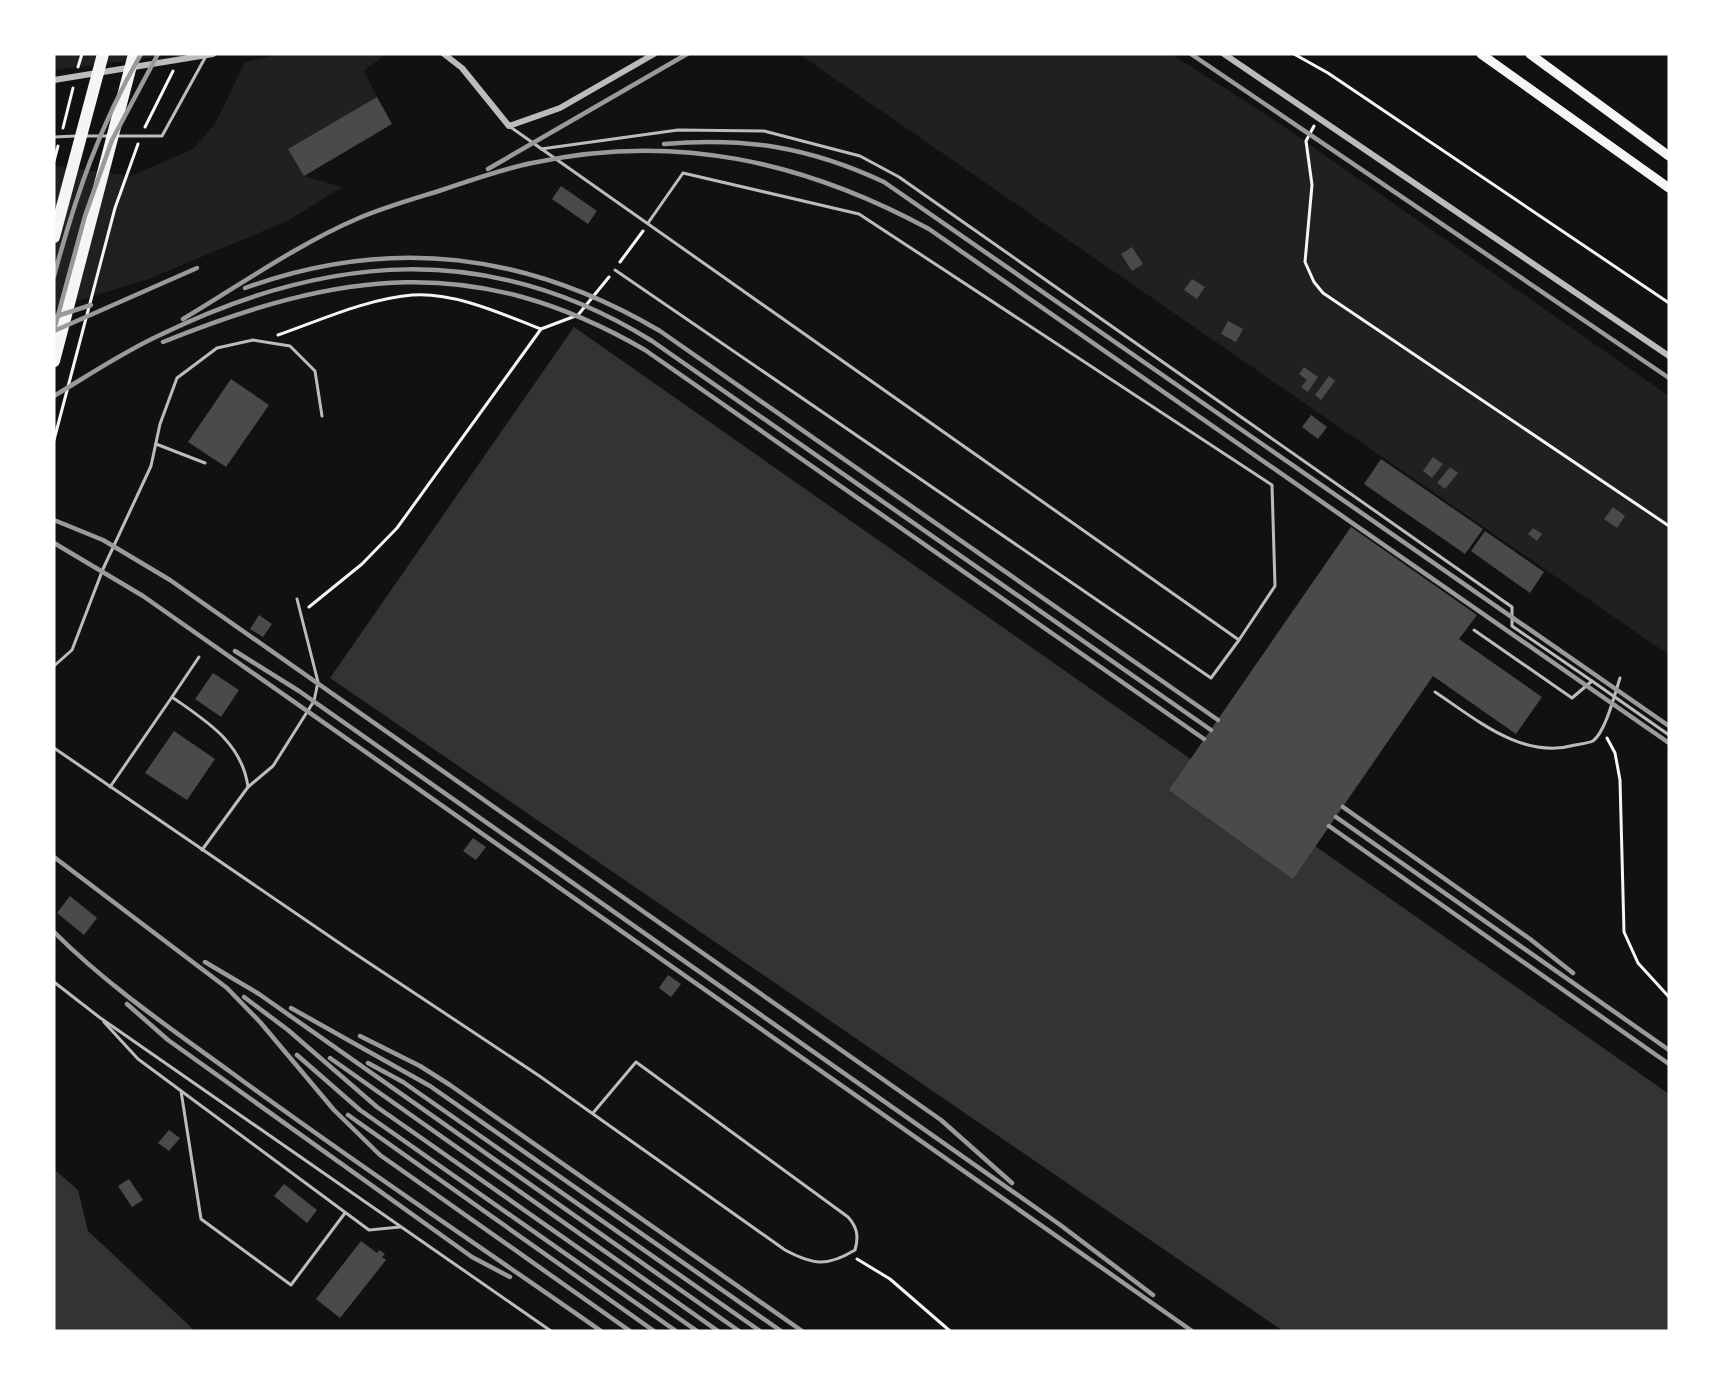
<svg xmlns="http://www.w3.org/2000/svg" width="1723" height="1385" font-family="Figtree,sans-serif">
  <style>
    .green { fill: #202020 }
    .water { fill: #333 }
    .building { fill: #4a4a4a }
    .lines { fill: none; stroke-linecap: round; stroke-linejoin: round }
    .path { stroke: #f5f5f5; stroke-width: 3 }
    .service { stroke: #bcbcbc; stroke-width: 3 }
    .minor { stroke: #bcbcbc; stroke-width: 6 }
    .secondary { stroke: #f5f5f5; stroke-width: 9 }
    .motorway { stroke: #f5f5f5; stroke-width: 12 }
    .rail { stroke: #9a9a9a; stroke-width: 4.5 }
  </style>
  <rect width="100%" height="100%" fill="#111"/>
  <g class="green">
    <polygon points="54,54 179,54 54,70"/>
    <polygon points="281,54 386,54 364,71 377,97 288,149 304,176 342,187 289,220 149,279 54,308 54,166 131,176 193,149 215,124 245,62"/>
    <polygon points="799,54 1171,54 1267,115 1669,396 1669,655"/>
  </g>
  <g class="water">
    <polygon points="574,327 1669,1094 1669,1331 1283,1331 330,678"/>
    <polygon points="54,1169 78,1190 88,1231 195,1331 54,1331"/>
  </g>
  <g class="building">
    <polygon points="377,97 392,124 304,176 288,149"/>
    <polygon points="561,186 597,211 588,224 552,199"/>
    <polygon points="1132,247 1143,264 1132,271 1121,254"/>
    <polygon points="1192,279 1205,287 1197,299 1184,290"/>
    <polygon points="1228,321 1243,329 1236,342 1221,334"/>
    <polygon points="1304,367 1318,377 1308,392 1301,387 1307,380 1299,374"/>
    <polygon points="1329,376 1335,381 1321,400 1315,395"/>
    <polygon points="231,379 269,405 226,467 188,442"/>
    <polygon points="1311,415 1327,427 1318,439 1302,427"/>
    <polygon points="1433,457 1443,464 1432,478 1423,471"/>
    <polygon points="1381,459 1483,529 1465,554 1364,484"/>
    <polygon points="1450,467 1458,473 1445,489 1437,483"/>
    <polygon points="1613,507 1625,516 1617,528 1604,519"/>
    <polygon points="1351,527 1477,615 1459,639 1542,697 1516,734 1433,676 1293,879 1169,790"/>
    <polygon points="1533,528 1542,534 1537,541 1528,534"/>
    <polygon points="1485,531 1544,572 1530,593 1471,551"/>
    <polygon points="259,615 272,624 263,637 250,629"/>
    <polygon points="213,673 239,690 221,717 195,699"/>
    <polygon points="174,731 215,759 187,800 145,773"/>
    <polygon points="473,838 486,847 476,860 463,851"/>
    <polygon points="70,896 97,918 84,935 57,913"/>
    <polygon points="668,975 681,984 671,997 659,988"/>
    <polygon points="169,1130 180,1138 169,1151 158,1143"/>
    <polygon points="129,1179 143,1200 132,1207 118,1186"/>
    <polygon points="284,1184 317,1210 307,1223 274,1196"/>
    <polygon points="361,1241 377,1253 379,1250 385,1254 382,1257 386,1260 340,1318 316,1299"/>
  </g>
  <g class="lines">
    <g class="path">
      <polyline points="1294,54 1328,73 1669,303"/>
      <polyline points="78,67 82,54"/>
      <polyline points="1314,126 1306,141 1312,185 1305,262 1314,282 1323,293 1669,526"/>
      <polyline points="145,127 173,71"/>
      <polyline points="63,128 73,88"/>
      <polyline points="54,161 58,146"/>
      <polyline points="620,262 643,231"/>
      <path d="M278 335C321 320 366 299 412 295 455 292 502 314 541 329L578 315 609 277"/>
      <polyline points="54,440 115,208 138,144"/>
      <polyline points="309,607 362,564 397,528 541,329"/>
      <polyline points="1607,738 1615,753 1620,780 1624,932 1638,963 1669,997"/>
      <polyline points="857,1259 890,1279 950,1331"/>
    </g>
    <g class="service">
      <polyline points="509,126 1239,640 1211,678 615,270"/>
      <polyline points="86,136 109,136"/>
      <polyline points="116,136 162,136 206,56"/>
      <polyline points="54,137 76,136"/>
      <polyline points="541,149 678,130 764,131 860,156 899,177 1512,607 1512,626 1592,681"/>
      <polyline points="648,223 683,173 859,214 1272,485 1275,586 1239,640"/>
      <polyline points="156,444 205,463"/>
      <polyline points="1474,630 1572,698 1592,681 1669,735"/>
      <polyline points="54,666 72,650 103,569 151,466 160,424 177,378 217,348 253,340 290,346 315,371 322,416"/>
      <path d="M1435 692C1476 719 1522 760 1575 745 1580 744 1589 743 1593 741 1606 731 1615 693 1620 678"/>
      <polyline points="172,697 199,657"/>
      <path d="M54 748 351 951 538 1075 785 1250C813 1265 827 1267 855 1250 859 1236 857 1227 848 1217L636 1062 593 1113"/>
      <path d="M110 787 172 697C206 721 242 742 248 787L202 850"/>
      <polyline points="248,787 273,766 314,701 318,682 297,599"/>
      <polyline points="54,982 99,1017 551,1331"/>
      <polyline points="104,1022 138,1059 369,1230 400,1227"/>
      <polyline points="181,1091 201,1219 291,1285 345,1213"/>
    </g>
    <g class="minor">
      <polyline points="444,54 462,68 509,126 560,108 654,54"/>
      <polyline points="1224,54 1669,356"/>
      <polyline points="54,80 213,54"/>
    </g>
    <g class="secondary">
      <polyline points="1481,54 1669,188"/>
      <polyline points="1530,54 1669,156"/>
    </g>
    <g class="motorway">
      <polyline points="54,237 103,54"/>
      <polyline points="54,361 134,54"/>
    </g>
    <g class="rail">
      <polyline points="1191,54 1669,378"/>
      <path d="M664 144C746 137 809 147 884 182L1669 726"/>
      <polyline points="488,169 687,54"/>
      <path d="M54 276C76 195 99 127 141 54"/>
      <path d="M245 288C392 235 527 253 660 331L1218 720"/>
      <polyline points="54,317 91,305"/>
      <path d="M183 319C240 285 298 244 359 218 387 206 417 198 445 189 474 179 502 169 532 163 674 132 803 161 929 229L1669 743"/>
      <polyline points="54,330 85,216 112,140 158,54"/>
      <polyline points="54,331 197,268"/>
      <path d="M163 342C339 271 474 251 645 350L1204 739"/>
      <path d="M54 396C89 375 123 352 160 335 328 253 489 240 652 341L1211 730"/>
      <polyline points="54,520 103,540 170,580 941,1120 1012,1183"/>
      <polyline points="54,543 143,596 1192,1331"/>
      <polyline points="235,651 299,691 1059,1224 1153,1295"/>
      <polyline points="1343,807 1530,939 1573,973"/>
      <polyline points="1336,817 1669,1050"/>
      <polyline points="1329,826 1669,1064"/>
      <polyline points="54,857 227,988 260,1022 334,1110 380,1155 630,1331"/>
      <path d="M54 932C108 986 170 1028 232 1073 353 1162 478 1245 601 1331"/>
      <polyline points="205,962 259,994 739,1331"/>
      <polyline points="244,997 288,1030 377,1107 697,1331"/>
      <polyline points="127,1004 168,1040 472,1257 510,1277"/>
      <polyline points="291,1008 430,1086 781,1331"/>
      <polyline points="360,1036 420,1066 450,1085 802,1331"/>
      <polyline points="297,1055 360,1110 676,1331"/>
      <polyline points="330,1058 718,1331"/>
      <polyline points="368,1063 403,1082 760,1331"/>
      <polyline points="348,1115 654,1331"/>
    </g>
  </g>
  <rect width="1723" height="1385" fill="none" stroke="#ffffff" stroke-width="111"/>
</svg>
